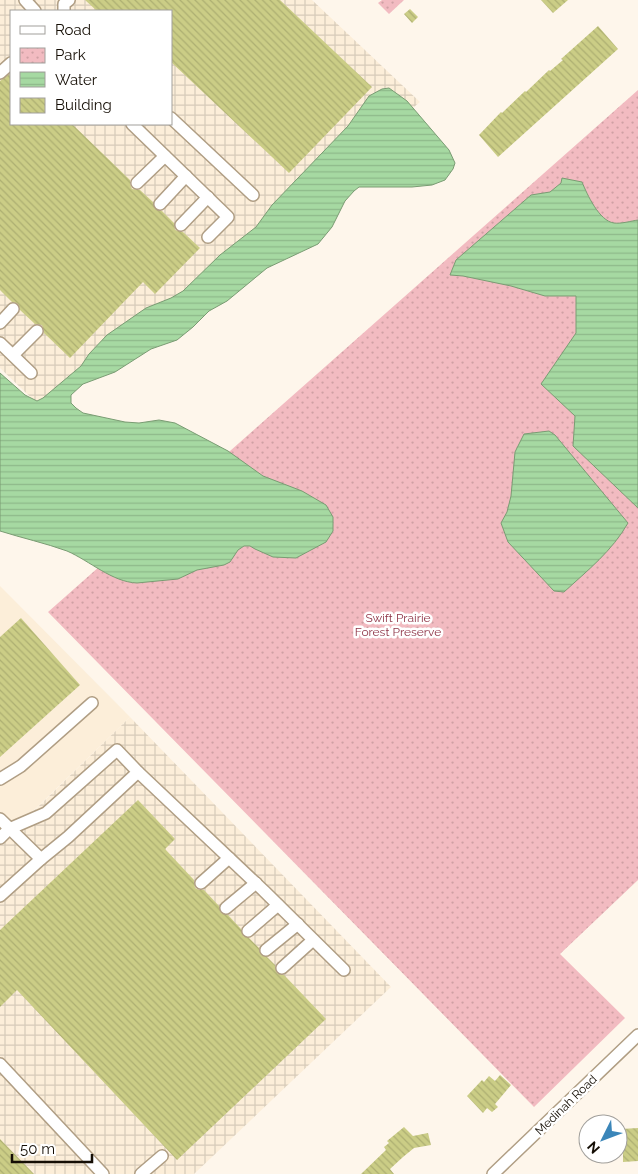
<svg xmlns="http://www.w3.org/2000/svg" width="638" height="1174" font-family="Raleway,sans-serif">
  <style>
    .built { fill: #fceed9 }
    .industrial { fill: url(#industrial-grid); fill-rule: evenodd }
    .park { fill: url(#park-dots) }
    .water { fill: url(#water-rules); stroke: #7a9c73 }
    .building { fill: url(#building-back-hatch) }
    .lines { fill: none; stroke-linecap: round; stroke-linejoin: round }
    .minor-casing { stroke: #b09e84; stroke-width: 14 }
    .minor { stroke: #fff; stroke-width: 11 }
    .labels { text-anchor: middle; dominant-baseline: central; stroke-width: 5; stroke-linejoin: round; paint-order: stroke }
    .park-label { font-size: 12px; fill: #8e3447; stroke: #fff }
    .street-label { font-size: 12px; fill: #150e05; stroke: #fff }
  </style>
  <defs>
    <pattern id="industrial-grid" width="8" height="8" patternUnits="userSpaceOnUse" patternTransform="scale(1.25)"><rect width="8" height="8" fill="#fceed9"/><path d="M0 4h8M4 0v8" fill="none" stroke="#d7cbb9"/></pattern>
    <pattern id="park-dots" width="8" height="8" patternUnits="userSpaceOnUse" patternTransform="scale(1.25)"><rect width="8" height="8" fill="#f2bbc1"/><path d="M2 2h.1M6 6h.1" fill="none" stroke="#cfa0a4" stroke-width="1.8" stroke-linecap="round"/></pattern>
    <pattern id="water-rules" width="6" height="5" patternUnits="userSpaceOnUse" patternTransform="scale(1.25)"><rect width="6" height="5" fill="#a6d9a2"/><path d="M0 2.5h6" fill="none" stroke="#8eb98a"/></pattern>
    <pattern id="building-back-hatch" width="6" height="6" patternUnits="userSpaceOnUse" patternTransform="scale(1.25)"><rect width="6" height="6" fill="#cbcd86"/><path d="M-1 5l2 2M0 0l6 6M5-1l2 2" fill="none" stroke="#adaf72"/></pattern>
  </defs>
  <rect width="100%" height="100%" fill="#fef6eb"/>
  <polygon class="built" points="0,586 130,717 0,843"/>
  <g class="industrial">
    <path d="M0 0H312L420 102 44 410 0 368ZM11 11H171V124H11Z"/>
    <polygon points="130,717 391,987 194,1174 0,1174 0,844"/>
  </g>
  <g class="park">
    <polygon points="382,0 404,0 389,14 378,3"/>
    <polygon points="638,90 638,880 560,954 625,1018 534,1107 48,612"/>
  </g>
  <g class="water">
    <path d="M389 88 407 101 449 150 455 163 453 169 445 180 432 185 412 187H359L354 191 345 201 332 227 318 244 267 268 227 301 209 311 193 327 177 340 151 349 115 372 83 384 71 395V403L76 408 83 413 125 422 139 423 159 420 175 423 228 451 263 476 302 491 326 505 333 517V531L326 542 296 558 273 557 255 549 250 546H244L238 550 230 562 224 565 197 570 178 579 137 583C112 582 90 561 67 551 45 543 22 538 0 531V373L25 395 37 401 43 398 81 366 89 354 107 335 146 308 171 298 183 291 220 255 256 227 272 205 348 126 369 96 382 89Z"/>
    <path d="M562 178 582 182C587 194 599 221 614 223 621 224 631 221 638 220V508L573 446 575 416 541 384 576 333V296H545L511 286 463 276 450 275 456 260 531 195 550 192 561 183Z"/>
    <path d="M549 431 555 435 628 523C612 551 588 570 564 592L554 591 508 542 501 523 507 512 511 496 515 452 524 434Z"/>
  </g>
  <g class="building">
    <polygon points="85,0 280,0 372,87 289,173 171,62 171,11 97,11"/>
    <polygon points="541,0 568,0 553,13"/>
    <polygon points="410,9 418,17 412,23 404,14"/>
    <polygon points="598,26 618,49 498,157 479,135 501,112 502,113 525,91 526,92 549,70 550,71 563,60 561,59"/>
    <polygon points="11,73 11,124 72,124 130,180 130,184 132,189 140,190 153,202 155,209 162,211 174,223 175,230 183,232 200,248 155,294 143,282 70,358 44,333 42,325 35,324 20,310 18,304 12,302 0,290 0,81"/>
    <polygon points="21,618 80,685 0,757 0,637"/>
    <polygon points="138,800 175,839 165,849 194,880 195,888 199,890 204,890 219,906 221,913 228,915 241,929 243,936 249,938 259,948 261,955 267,957 275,965 277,973 284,975 326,1019 177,1160 17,990 0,1007 0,930"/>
    <polygon points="500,1075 511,1085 495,1104 498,1107 492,1112 487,1108 483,1113 467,1096 482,1080 484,1082 489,1076 495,1081"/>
    <polygon points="404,1127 413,1136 428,1133 431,1145 414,1148 403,1157 390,1169 394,1174 361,1174 386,1150 384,1147 389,1143 387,1141"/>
    <polygon points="638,1128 638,1161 623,1162 623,1148 618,1148 618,1137 622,1137 621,1129"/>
    <polygon points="0,1139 34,1174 0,1174"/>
  </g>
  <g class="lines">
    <defs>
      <g id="minor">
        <polyline points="25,0 35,11"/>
        <polyline points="64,11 64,4 69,0"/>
        <polyline points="0,73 11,63"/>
        <polyline points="171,118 253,195"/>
        <polyline points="132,124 228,217 208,237"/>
        <polyline points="137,183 165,156"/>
        <polyline points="160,204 186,176"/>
        <polyline points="181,225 208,197"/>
        <polyline points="0,323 13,309"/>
        <polyline points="0,343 31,373"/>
        <polyline points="13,355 37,331"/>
        <polyline points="138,772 264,891 344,970"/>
        <polyline points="0,779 21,766 92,703"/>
        <polyline points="0,819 41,859 0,896"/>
        <polyline points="0,838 9,829 46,813 117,750 138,772 68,837 41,859"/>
        <polyline points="201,883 229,858"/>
        <polyline points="226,908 256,883"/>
        <polyline points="248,931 278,905"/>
        <polyline points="266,950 298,924"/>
        <polyline points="282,968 313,940"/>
        <polyline points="0,1064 103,1174"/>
        <polyline points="141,1174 162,1156"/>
        <polyline points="493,1174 638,1035"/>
      </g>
    </defs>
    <use href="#minor" class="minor-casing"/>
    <use href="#minor" class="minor"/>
  </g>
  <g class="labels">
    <g class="park-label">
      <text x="398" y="618">Swift Prairie<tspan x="398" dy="14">Forest Preserve</tspan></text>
    </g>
    <g class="street-label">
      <text transform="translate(566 1105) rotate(-44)">Medinah Road</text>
    </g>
  </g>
  <rect x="10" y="10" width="162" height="115" fill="#ffffff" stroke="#a19f9b"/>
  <rect x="20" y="26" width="25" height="8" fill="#ffffff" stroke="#a19f9b"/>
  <text x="55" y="35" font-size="15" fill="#150e05">Road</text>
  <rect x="20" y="48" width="25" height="15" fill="url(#park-dots)" stroke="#a19f9b"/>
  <text x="55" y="60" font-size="15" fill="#150e05">Park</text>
  <rect x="20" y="72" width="25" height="15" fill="url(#water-rules)" stroke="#a19f9b"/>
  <text x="55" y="85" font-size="15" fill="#150e05">Water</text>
  <rect x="20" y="98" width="25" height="15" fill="url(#building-back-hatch)" stroke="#a19f9b"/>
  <text x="55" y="110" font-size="15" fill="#150e05">Building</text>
  <g transform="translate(603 1139) rotate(228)"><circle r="24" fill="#ffffff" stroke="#a19f9b"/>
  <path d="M0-4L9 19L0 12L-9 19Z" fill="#3b86b9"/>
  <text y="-8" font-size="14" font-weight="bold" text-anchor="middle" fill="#150e05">N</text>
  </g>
  <path d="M12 1154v8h80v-8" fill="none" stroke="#150e05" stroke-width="2.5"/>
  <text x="20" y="1154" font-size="15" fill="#150e05" stroke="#ffffff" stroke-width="4" paint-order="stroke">50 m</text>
</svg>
